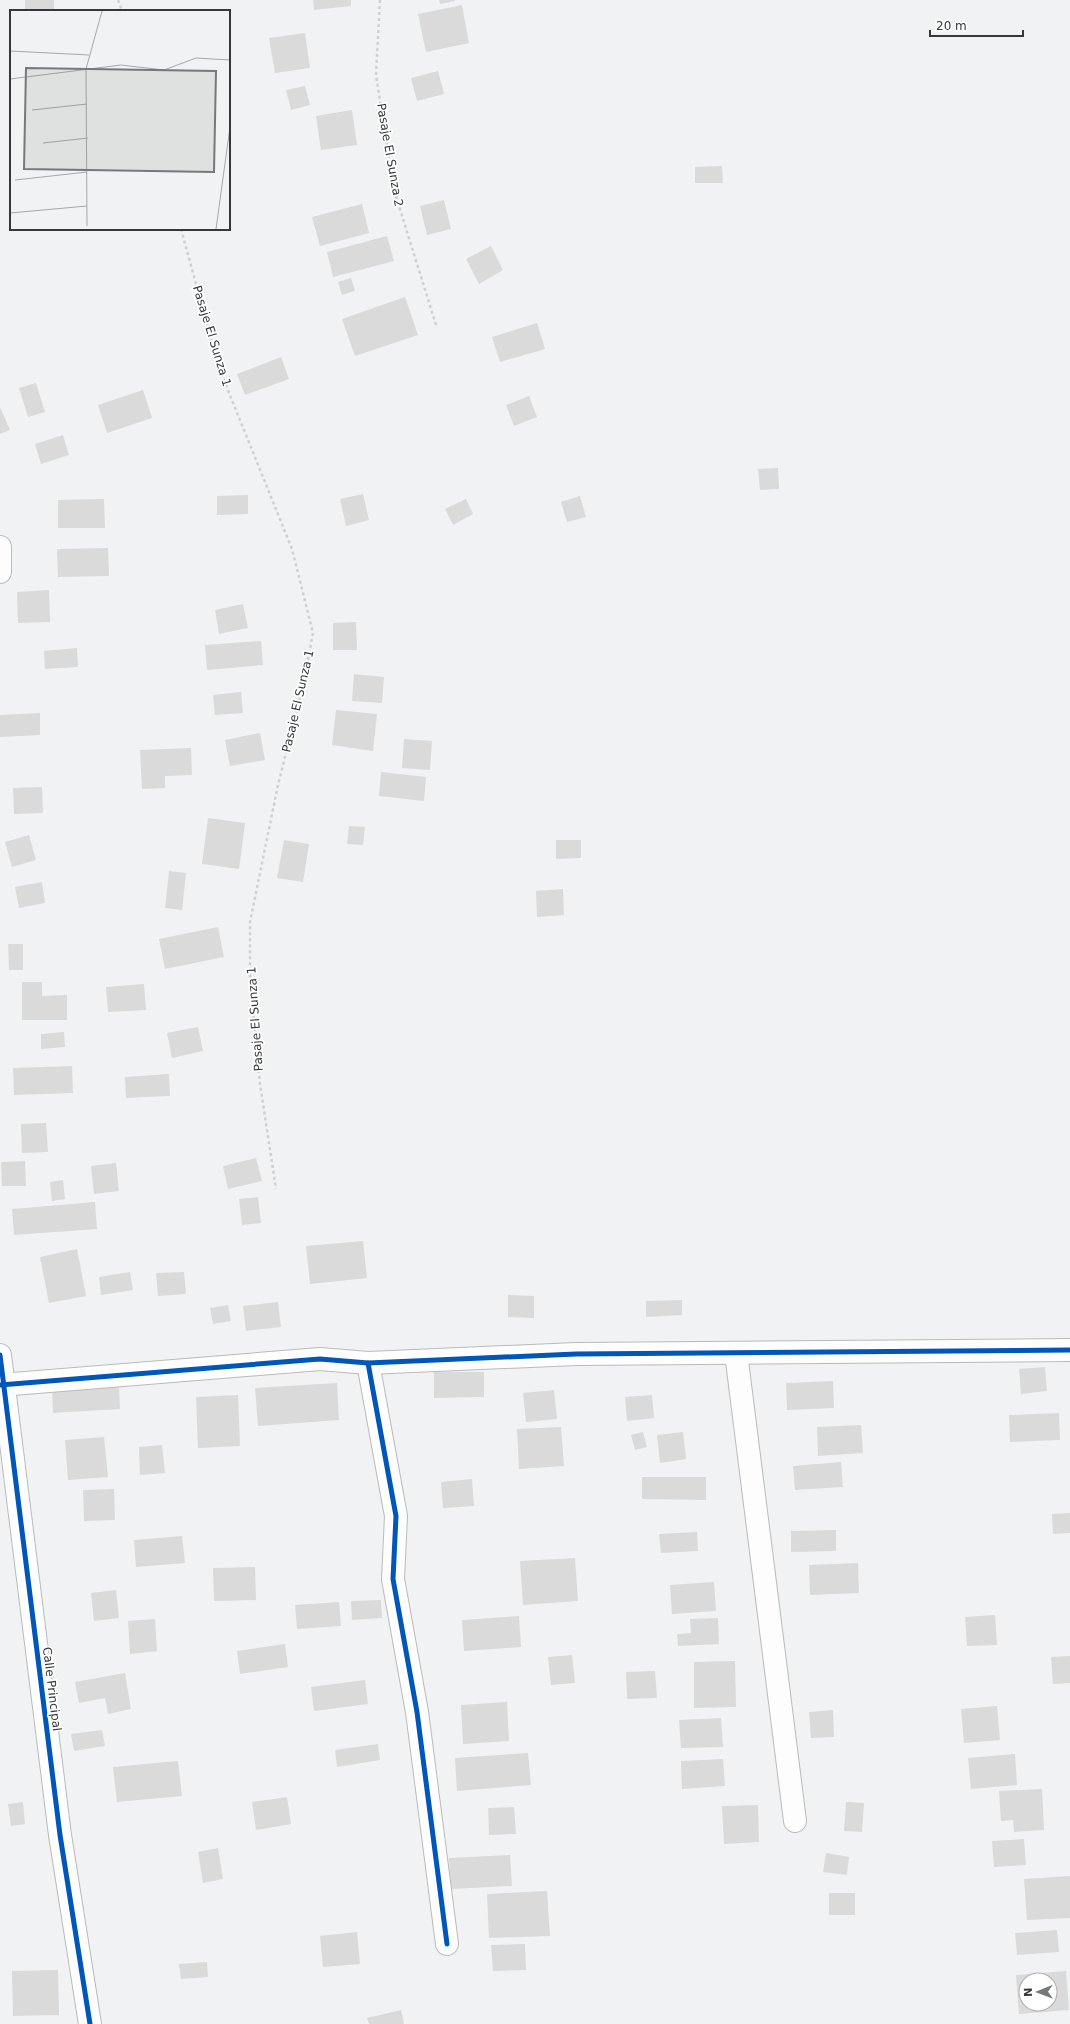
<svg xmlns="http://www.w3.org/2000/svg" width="1070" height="2024" font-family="'DejaVu Sans',sans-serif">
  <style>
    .building { fill: #dadadb; fill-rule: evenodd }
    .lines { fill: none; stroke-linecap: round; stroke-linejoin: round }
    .minor-casing { stroke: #b9babb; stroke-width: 24 }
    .path { stroke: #d0d0d1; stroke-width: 2.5; stroke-dasharray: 3 3; stroke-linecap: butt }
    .minor { stroke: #fdfdfd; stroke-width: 22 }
    .cycleway-casing { stroke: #fff; stroke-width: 8 }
    .cycleway { stroke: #0057b8; stroke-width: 5 }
    .labels { text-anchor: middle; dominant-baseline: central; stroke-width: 3.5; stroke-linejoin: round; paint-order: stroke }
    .street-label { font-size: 12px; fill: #363738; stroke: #fff }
    .inset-road { fill: none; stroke: #a6a7a8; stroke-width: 1 }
    .view { fill: #777879; fill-opacity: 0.15; stroke: #777879; stroke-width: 2 }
    .inset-edge { fill: none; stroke: #363738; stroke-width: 2 }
  </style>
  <rect width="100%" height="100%" fill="#f1f2f3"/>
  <g class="building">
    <rect x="25" y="0" width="29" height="11"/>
    <polygon points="313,0 351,0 351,6 314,10"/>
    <polygon points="439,0 455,0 455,1 440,4"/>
    <polygon points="462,5 469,43 426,52 418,14"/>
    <polygon points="305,33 310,68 275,73 269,38"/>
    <polygon points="438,71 444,94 417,101 411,78"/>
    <polygon points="305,86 310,105 291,110 286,90"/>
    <polygon points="352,110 357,145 321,150 316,116"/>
    <polygon points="722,166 723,183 695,183 695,167"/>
    <polygon points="444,200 451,229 427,235 420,206"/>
    <polygon points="362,204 369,233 320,246 312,217"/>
    <polygon points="387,236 394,261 333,277 327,252"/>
    <polygon points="491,246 503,270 479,284 466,259"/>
    <polygon points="351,278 355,291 342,295 338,282"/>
    <polygon points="405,297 418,335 355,356 342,319"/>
    <polygon points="537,323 545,349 500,362 492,337"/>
    <polygon points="281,357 289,379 245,395 237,374"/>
    <polygon points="36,383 45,412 28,417 19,388"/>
    <polygon points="143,390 152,418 107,433 98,405"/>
    <polygon points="529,396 537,417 514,426 506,405"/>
    <polygon points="0,407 10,430 0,434"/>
    <polygon points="63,435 69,455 41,464 35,444"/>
    <polygon points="778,468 779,489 760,490 758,469"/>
    <polygon points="363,494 369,520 346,526 340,499"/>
    <polygon points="248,495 248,514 217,515 217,496"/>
    <polygon points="580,496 586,517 567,522 561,502"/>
    <polygon points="104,499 105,528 58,528 58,500"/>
    <polygon points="466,499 473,514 453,525 445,509"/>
    <polygon points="108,548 109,576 58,577 57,549"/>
    <polygon points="49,590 50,622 18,623 17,592"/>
    <polygon points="243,604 248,628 219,634 215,610"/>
    <polygon points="356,622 357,650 333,650 333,623"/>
    <polygon points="261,641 263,665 207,670 205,645"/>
    <polygon points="77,648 78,667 45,669 44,651"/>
    <polygon points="354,674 384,677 382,703 352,701"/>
    <polygon points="241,692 243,713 215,715 213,695"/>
    <polygon points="336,710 377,714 373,751 332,745"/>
    <polygon points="40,713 40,735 0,737 0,715"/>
    <polygon points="260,733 265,760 230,766 225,740"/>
    <polygon points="404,739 432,741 430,770 402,768"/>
    <polygon points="191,748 192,775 165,776 165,788 142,789 140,750"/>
    <polygon points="381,772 426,777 424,801 379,796"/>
    <polygon points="42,787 43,813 14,814 13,788"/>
    <polygon points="208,818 245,823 239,869 202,864"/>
    <polygon points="349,826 365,827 363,845 347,844"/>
    <polygon points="29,835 36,860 12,867 5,842"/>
    <polygon points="284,840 309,844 303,882 277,878"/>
    <polygon points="556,840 581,840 581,858 556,859"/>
    <polygon points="169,871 186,873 182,910 165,908"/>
    <polygon points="42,882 45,903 19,908 15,887"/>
    <polygon points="563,889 564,915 537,917 536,891"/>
    <polygon points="218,927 224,957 165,969 159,939"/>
    <polygon points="8,944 23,944 23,970 9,970"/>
    <polygon points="22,982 42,982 42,996 67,995 67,1020 22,1020"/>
    <polygon points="144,984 146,1010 108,1012 106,987"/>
    <polygon points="198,1027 203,1051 172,1058 167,1033"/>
    <polygon points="64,1032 65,1047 41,1049 41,1034"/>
    <polygon points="72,1066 73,1093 14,1095 13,1068"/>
    <polygon points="169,1074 170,1096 126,1098 125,1077"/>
    <polygon points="46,1123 48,1152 22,1153 21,1124"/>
    <polygon points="256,1158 262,1181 228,1189 223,1166"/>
    <polygon points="25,1161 26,1186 2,1186 1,1162"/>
    <polygon points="116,1163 119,1191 94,1194 91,1166"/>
    <polygon points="63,1180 65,1199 52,1201 50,1182"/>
    <polygon points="258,1197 261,1223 242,1225 239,1199"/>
    <polygon points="95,1202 97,1229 14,1235 12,1209"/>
    <polygon points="363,1241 367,1278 310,1284 306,1246"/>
    <polygon points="77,1249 86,1296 49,1303 40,1257"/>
    <polygon points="130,1272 133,1290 101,1295 99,1277"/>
    <polygon points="184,1272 186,1294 158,1296 156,1273"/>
    <polygon points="508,1295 534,1296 534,1318 508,1317"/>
    <polygon points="682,1300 682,1315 646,1317 646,1301"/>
    <polygon points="278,1302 281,1327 246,1331 243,1306"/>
    <polygon points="228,1305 231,1321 213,1324 210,1308"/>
    <polygon points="1045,1367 1047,1391 1021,1394 1019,1369"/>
    <polygon points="434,1372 484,1372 484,1397 434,1398"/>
    <polygon points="833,1381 834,1408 787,1410 786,1383"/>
    <polygon points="337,1383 339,1420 258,1426 255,1388"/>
    <polygon points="119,1385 120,1409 53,1413 52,1389"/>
    <polygon points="554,1390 557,1419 526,1422 523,1393"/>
    <polygon points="238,1395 240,1446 198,1448 196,1397"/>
    <polygon points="652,1395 654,1418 627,1421 625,1397"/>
    <polygon points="1059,1413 1060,1440 1010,1442 1009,1415"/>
    <polygon points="861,1425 863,1453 818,1456 817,1427"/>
    <polygon points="561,1427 564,1466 519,1469 517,1429"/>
    <polygon points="643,1432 647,1447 635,1450 631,1435"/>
    <polygon points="683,1432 686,1459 660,1463 657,1435"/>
    <polygon points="104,1437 108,1477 68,1480 65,1440"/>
    <polygon points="162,1445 165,1473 140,1475 139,1447"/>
    <polygon points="841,1462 843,1487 795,1490 793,1466"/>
    <polygon points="642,1477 706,1477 706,1500 642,1499"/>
    <polygon points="472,1479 474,1506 443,1508 441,1482"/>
    <polygon points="114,1489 115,1520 84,1521 83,1490"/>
    <polygon points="1070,1513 1070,1533 1053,1534 1052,1514"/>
    <polygon points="836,1530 836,1551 791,1552 791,1531"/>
    <polygon points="697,1532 698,1551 661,1553 659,1534"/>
    <polygon points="182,1536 185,1563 136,1567 134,1540"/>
    <polygon points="575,1558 578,1601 523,1605 520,1561"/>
    <polygon points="858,1563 859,1593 810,1595 809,1565"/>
    <polygon points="255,1567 256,1600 214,1601 213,1568"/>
    <polygon points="714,1582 716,1611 672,1614 670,1585"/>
    <polygon points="116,1590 119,1618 94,1621 91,1593"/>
    <polygon points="381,1600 382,1618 352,1620 351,1601"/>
    <polygon points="339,1602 341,1626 297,1629 295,1605"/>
    <polygon points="995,1615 997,1645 967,1646 965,1617"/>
    <polygon points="519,1616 521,1647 464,1651 462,1620"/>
    <polygon points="718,1618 719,1644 678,1646 677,1634 691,1633 690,1619"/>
    <polygon points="155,1619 157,1651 130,1654 128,1621"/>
    <polygon points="285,1644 288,1667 240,1674 237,1651"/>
    <polygon points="572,1655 575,1683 551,1685 548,1657"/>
    <polygon points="1070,1656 1070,1683 1053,1684 1051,1657"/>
    <polygon points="735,1661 736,1707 694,1708 694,1662"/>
    <polygon points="655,1671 657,1698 627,1699 626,1672"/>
    <polygon points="125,1673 131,1709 108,1714 105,1698 79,1703 75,1682"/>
    <polygon points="365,1680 368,1704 314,1711 311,1687"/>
    <polygon points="507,1702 509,1741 463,1744 461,1705"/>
    <polygon points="997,1706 1000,1740 964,1743 961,1709"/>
    <polygon points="833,1710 834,1737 811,1738 809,1712"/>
    <polygon points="721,1718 723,1747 681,1748 679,1720"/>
    <polygon points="102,1730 105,1746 74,1751 71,1734"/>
    <polygon points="378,1744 380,1760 337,1767 335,1750"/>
    <polygon points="528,1753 531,1785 457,1791 455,1758"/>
    <polygon points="1015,1754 1017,1785 971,1789 968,1758"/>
    <polygon points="723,1759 725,1786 682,1789 681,1761"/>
    <polygon points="178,1761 182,1796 117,1802 113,1767"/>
    <polygon points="1042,1789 1044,1830 1014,1832 1013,1820 1001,1821 999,1791"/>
    <polygon points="287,1797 291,1824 256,1830 252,1802"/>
    <polygon points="23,1802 25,1824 11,1826 8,1804"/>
    <polygon points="846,1802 864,1803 862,1832 844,1831"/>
    <polygon points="758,1805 759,1842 724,1844 722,1806"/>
    <polygon points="514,1807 516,1834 489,1835 488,1808"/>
    <polygon points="1024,1839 1026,1865 994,1867 992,1841"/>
    <polygon points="218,1848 223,1879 203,1883 198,1852"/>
    <polygon points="826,1853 849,1857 847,1875 823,1872"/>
    <polygon points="510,1855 512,1886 451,1889 449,1858"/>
    <polygon points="1070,1876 1070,1918 1027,1920 1024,1879"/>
    <polygon points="547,1891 550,1936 489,1938 487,1894"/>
    <rect x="829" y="1893" width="26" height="22"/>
    <polygon points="1057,1930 1059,1952 1017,1955 1015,1933"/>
    <polygon points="357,1932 360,1964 323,1967 320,1936"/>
    <polygon points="525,1944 526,1970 493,1971 491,1945"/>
    <polygon points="207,1962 208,1977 181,1979 179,1964"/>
    <polygon points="58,1970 59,2015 13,2016 12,1971"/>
    <path d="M1066 1971 1069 2010 1019 2014 1016 1975ZM1026 1980H1050V2004H1026Z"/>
    <polygon points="401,2010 404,2024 369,2024 367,2018"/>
  </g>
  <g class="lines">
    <defs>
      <g id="minor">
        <polyline points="0,547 0,572"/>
        <polyline points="736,1353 795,1821"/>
        <polyline points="0,1355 60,1835 90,2024"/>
        <polyline points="368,1363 396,1516 393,1579 417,1712 447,1944"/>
        <polyline points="0,1385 320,1359 368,1363 576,1354 1070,1350"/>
      </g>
    </defs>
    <use href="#minor" class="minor-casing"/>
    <g class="path">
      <polyline points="118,0 122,11"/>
      <polyline points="380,0 376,75 394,190 437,328"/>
      <polyline points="181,229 219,368 292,549 313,633 304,681 278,785 250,922 250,978 260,1084 276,1189"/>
    </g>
    <use href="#minor" class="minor"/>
    <defs>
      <g id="cycleway">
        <polyline points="0,1355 60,1835 90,2024"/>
        <polyline points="368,1363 396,1516 393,1579 417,1712 447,1944"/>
        <polyline points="0,1385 320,1359 368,1363 576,1354 1070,1350"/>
      </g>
    </defs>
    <use href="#cycleway" class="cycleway-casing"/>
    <use href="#cycleway" class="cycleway"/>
  </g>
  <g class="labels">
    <g class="street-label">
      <text transform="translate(390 155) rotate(80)">Pasaje El Sunza 2</text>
      <text transform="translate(212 336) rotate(73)">Pasaje El Sunza 1</text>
      <text transform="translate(298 701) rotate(-77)">Pasaje El Sunza 1</text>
      <text transform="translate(255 1019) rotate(-94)">Pasaje El Sunza 1</text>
      <text transform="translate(52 1689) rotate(83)">Calle Principal</text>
    </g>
  </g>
  <g transform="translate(10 10)">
    <rect width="220" height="220" fill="#f1f2f3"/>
    <path class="inset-road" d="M0 41 79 45M0 69 111 55 154 60 186 48 220 50M22 100 77 94M33 133 78 128M5 170 77 162M0 203 77 196M77 216 76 59 92 1M206 219 220 117"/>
    <path class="view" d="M16 58 206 61 204 162 14 159Z"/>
    <rect width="220" height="220" class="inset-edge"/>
  </g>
  <g transform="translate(1038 1992) rotate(269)"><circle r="19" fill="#ffffff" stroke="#afafaf"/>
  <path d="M0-3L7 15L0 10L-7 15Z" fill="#777879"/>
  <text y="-6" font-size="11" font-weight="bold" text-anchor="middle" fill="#363738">N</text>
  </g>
  <path d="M930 30v6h93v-6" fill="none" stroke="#363738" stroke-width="2"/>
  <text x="936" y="30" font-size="12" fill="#363738" stroke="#ffffff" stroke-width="3" paint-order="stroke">20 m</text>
</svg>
